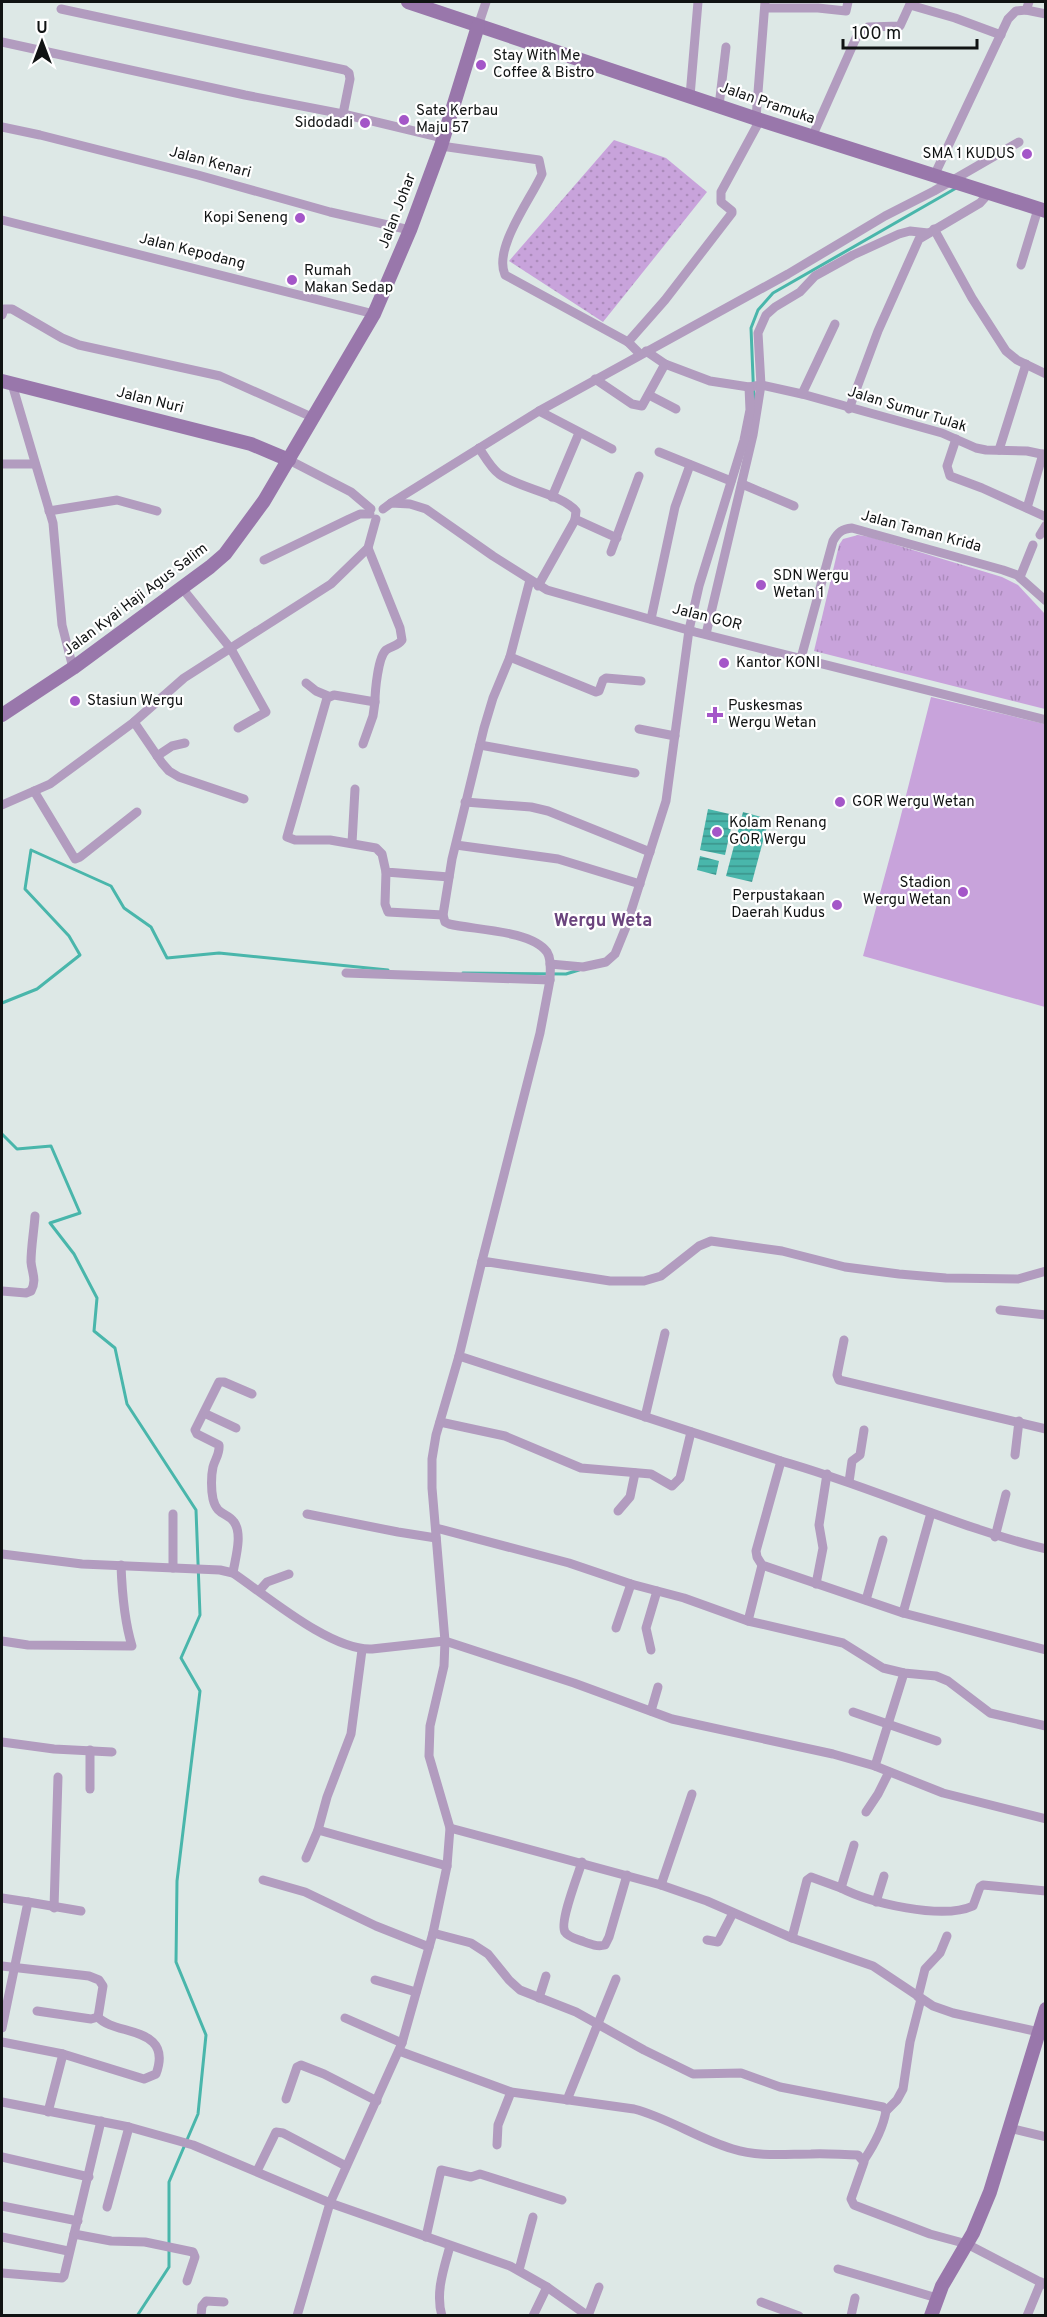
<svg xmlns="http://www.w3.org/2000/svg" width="1047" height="2317" font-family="Overpass,sans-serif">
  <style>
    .grass { fill: url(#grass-dots) }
    .park { fill: url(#park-tufts) }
    .pitch { fill: #c8a3db }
    .water { fill: url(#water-rules) }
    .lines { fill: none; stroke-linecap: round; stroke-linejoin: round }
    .stream { stroke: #49b6ab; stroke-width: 3 }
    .street { stroke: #b29cbf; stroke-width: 9 }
    .secondary { stroke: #9977ab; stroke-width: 14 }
    .poi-dot { fill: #a456c8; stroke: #fff; stroke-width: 2 }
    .labels { text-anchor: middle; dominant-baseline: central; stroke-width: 4.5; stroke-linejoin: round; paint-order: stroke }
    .poi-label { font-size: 15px; fill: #101313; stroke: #fff; text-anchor: start }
    .street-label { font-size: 15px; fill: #101313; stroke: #fff }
    .quarter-label { font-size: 18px; font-weight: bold; fill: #6b447e; stroke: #fff }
  </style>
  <defs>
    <pattern id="grass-dots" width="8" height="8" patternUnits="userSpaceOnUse" patternTransform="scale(1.5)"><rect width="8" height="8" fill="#c8a3db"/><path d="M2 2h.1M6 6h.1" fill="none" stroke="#ab8bbb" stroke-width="1.8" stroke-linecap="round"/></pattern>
    <pattern id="park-tufts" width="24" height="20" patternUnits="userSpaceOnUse" patternTransform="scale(1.5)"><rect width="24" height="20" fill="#c8a3db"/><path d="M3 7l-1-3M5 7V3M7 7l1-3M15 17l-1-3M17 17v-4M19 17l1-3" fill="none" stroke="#ab8bbb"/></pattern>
    <pattern id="water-rules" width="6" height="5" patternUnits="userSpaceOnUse" patternTransform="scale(1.5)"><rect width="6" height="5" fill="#49b6ab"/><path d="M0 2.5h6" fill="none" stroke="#3b938a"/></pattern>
  </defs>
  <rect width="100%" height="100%" fill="#dde8e6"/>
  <polygon class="grass" points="614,140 666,158 707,192 603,322 509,261"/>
  <polygon class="park" points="858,535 870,537 1002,577 1018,585 1045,614 1045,709 814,651 839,545 843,539"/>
  <polygon class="pitch" points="931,697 1045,724 1045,1007 863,956 898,827"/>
  <g class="water">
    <polygon points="708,809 734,815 725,855 700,850"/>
    <polygon points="743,812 769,819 752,882 726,876"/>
    <polygon points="700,856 719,861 716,875 697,870"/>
  </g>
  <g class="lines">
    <g class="stream">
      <polyline points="754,402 751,328 758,310 773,293 958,187"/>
      <polyline points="463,973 566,974 579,970"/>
      <polyline points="2,1003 37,989 80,955 69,936 25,889 31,850 111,886 124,908 151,927 167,958 219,953 388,970"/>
      <polyline points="2,1134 17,1149 51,1146 80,1213 50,1223 74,1254 97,1298 94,1331 115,1348 127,1404 196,1510 200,1615 181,1658 200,1691 177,1881 176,1962 206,2035 198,2114 169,2182 169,2267 137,2316"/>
    </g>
    <g class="street">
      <polyline points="910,5 955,18 1001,35"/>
      <polyline points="765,8 818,8 846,11 848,2"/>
      <polyline points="61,9 345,70 349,73 350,79 343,114"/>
      <polyline points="1026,10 1046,14"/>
      <polyline points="478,26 486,2"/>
      <polyline points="2,42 245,95 343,114 443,138"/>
      <polyline points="690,96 698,2"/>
      <polyline points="719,106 726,47"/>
      <polyline points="756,118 765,2"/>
      <polyline points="2,127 40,135 198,175 330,212 410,230"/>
      <polyline points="812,137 856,38 868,27 900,26 911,2"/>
      <path d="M441 146 539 160 542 174C531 199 493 248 505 275L628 342"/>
      <polyline points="934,176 1008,19 1016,11 1026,10 1029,2"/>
      <polyline points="2,220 374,314"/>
      <polyline points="934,229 972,298 1006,351 1017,360 1046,374"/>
      <polyline points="1021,265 1038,209"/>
      <polyline points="2,315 4,309 12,309 62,338 79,345 220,376 314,418"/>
      <polyline points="646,351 665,364 710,381 749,387 761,385 802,394 942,433 976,448 986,450 1027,451 1046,455"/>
      <polyline points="640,354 628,342 665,300 732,213 732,211 721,202 721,192 760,120"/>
      <polyline points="595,379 632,404 642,406 665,364"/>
      <polyline points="12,384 53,523 62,625 73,668"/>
      <polyline points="802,394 835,324"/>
      <polyline points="649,395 676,409"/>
      <polyline points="849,409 878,331 919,239 980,203 989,193"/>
      <polyline points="539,411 612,449"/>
      <polyline points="956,439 947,466 950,476 982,488 1046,517"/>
      <path d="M479 448C485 457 491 468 499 474 519 488 562 494 576 511L575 520 538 586"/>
      <polyline points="999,450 1026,364"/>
      <polyline points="659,452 731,481"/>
      <polyline points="289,460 351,492 371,509"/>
      <polyline points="2,464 35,464"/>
      <polyline points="742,484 794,506"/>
      <polyline points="552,497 579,433"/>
      <polyline points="391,503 539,411 788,274 885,216 934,191 1019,142"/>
      <polyline points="1027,508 1043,454"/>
      <polyline points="383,509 391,503 410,504 426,509 493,556 547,590 695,632 1046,720"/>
      <polyline points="49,511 117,500 157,511"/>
      <polyline points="575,519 617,538"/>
      <polyline points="1040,535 1046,525"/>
      <path d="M368 548 400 628 402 640C398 646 392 646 386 650 378 657 375 691 375 702L334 695 327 698 287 837 295 840H330L376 848 382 854 386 872 449 877"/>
      <polyline points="611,552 639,476"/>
      <polyline points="264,560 349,519 360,514 370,514"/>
      <polyline points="1020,577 1033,545"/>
      <polyline points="182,588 231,649 266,712 238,728"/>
      <polyline points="651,619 675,507 690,465"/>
      <polyline points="706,634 753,435 761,385 758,333 766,315 775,307 800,292 815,276 853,255 899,234 910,231 928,233"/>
      <polyline points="510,657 596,692 599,691 603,680 606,678 641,681"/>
      <path d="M801 658 833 541C838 532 842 529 852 528L1003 570 1017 575 1046 601"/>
      <polyline points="306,683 316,691 328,696"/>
      <polyline points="134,722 162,763 169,771 179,777 244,799"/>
      <polyline points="639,729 675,736"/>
      <polyline points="363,744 373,716 375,702"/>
      <polyline points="480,745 635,773"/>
      <polyline points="157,756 172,746 185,743"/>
      <polyline points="34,791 75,859 80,857 137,812"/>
      <polyline points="465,802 531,807 548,811 650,852"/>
      <polyline points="2,805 50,784 134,722 184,678 331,584 368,548 376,519"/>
      <polyline points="352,843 355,789"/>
      <polyline points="456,845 558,859 640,884"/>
      <polyline points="386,872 385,904 388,912 443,915"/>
      <polyline points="550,964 583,967 606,962 615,954 626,927 666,801 689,630 699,586 744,440 750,410 749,387"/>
      <path d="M346 973 550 980C550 971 552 960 547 952 531 930 474 930 449 924L445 922 443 915 452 859 484 728 493 698 510 657 530 580"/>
      <polyline points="482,1261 540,1033 550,980"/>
      <path d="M1046 1271 1018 1279 946 1278 899 1274 845 1267 782 1251 711 1241 699 1246 661 1276 644 1281H610L482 1261 459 1356 781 1461C871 1486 955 1527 1046 1549"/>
      <path d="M2 1291 26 1293 31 1291C37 1280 32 1273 31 1262 31 1247 34 1231 35 1216"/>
      <polyline points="1000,1310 1046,1315"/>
      <polyline points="844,1340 837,1375 839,1380 1046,1429"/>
      <polyline points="204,1413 236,1428"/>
      <polyline points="645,1417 665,1333"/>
      <polyline points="440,1422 505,1436 581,1468 651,1474 672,1486 680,1478 691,1432"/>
      <polyline points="1015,1455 1019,1421"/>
      <polyline points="781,1461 756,1551 757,1557 762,1565 903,1613 1046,1650"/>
      <polyline points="849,1482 852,1461 860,1455 864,1430"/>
      <polyline points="618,1511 630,1497 635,1473"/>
      <polyline points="173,1514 173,1568"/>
      <polyline points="307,1514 398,1532 436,1538"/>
      <polyline points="436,1528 569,1563 631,1584 684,1598 748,1621 843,1643 883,1668 904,1673 936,1676 948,1681 990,1713 1046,1726"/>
      <polyline points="995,1537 1006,1494"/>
      <path d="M2 1554 82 1564 220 1570 233 1573C267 1596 331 1651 372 1649L445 1641 574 1683 672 1719 833 1754 875 1766 943 1793 1046 1819"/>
      <path d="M233 1573C235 1559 243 1534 234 1522 227 1512 217 1516 213 1499 211 1490 211 1476 213 1467 215 1459 220 1454 219 1445L197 1434 195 1430 219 1382H224L252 1394"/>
      <polyline points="816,1584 823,1548 819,1525 827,1474"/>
      <polyline points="259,1591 267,1582 289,1574"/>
      <polyline points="866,1600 883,1540"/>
      <polyline points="903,1613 931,1513"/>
      <polyline points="748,1621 762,1565"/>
      <polyline points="616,1628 631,1584"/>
      <path d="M2 1641 28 1645 132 1646C124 1620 122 1593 121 1565"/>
      <polyline points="651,1650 646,1628 657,1591"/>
      <polyline points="651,1711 658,1687"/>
      <polyline points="853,1712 937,1741"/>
      <polyline points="2,1742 54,1749 112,1752"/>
      <polyline points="875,1766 904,1673"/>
      <polyline points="90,1789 90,1750"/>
      <polyline points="866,1812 878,1794 889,1772"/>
      <polyline points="450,1828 661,1885 707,1901 792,1938 873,1966 933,2006 953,2013 1039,2032"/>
      <polyline points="318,1830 447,1866"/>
      <polyline points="306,1858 318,1830 327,1797 351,1734 362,1650"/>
      <path d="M582 1862C578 1875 559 1923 565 1932 568 1937 577 1939 582 1941 590 1944 597 1947 605 1945L609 1937 627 1875"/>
      <polyline points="263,1880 305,1892 376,1926 429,1947"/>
      <polyline points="661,1885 692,1794"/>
      <path d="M841 1888C870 1903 942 1920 973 1906L980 1887 983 1885 1046 1891"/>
      <polyline points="2,1898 28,1902 2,2028"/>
      <polyline points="28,1902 81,1911"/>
      <polyline points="876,1902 884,1876"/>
      <polyline points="54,1908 58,1777"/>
      <path d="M433 1933 471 1943 488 1954 509 1980 520 1990 576 2012 644 2050 693 2074 741 2073 780 2087 883 2107 886 2111C883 2129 874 2145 864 2160"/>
      <polyline points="792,1938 807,1880 811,1877 841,1888 854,1845"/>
      <polyline points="707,1940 718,1942 733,1913"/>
      <path d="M2 1966 89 1976 99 1980 103 1986 98 2017C114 2036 174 2025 156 2074L144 2079 63 2054 2 2042"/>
      <polyline points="375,1980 416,1992"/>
      <polyline points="918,1997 925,1969 940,1953 947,1936"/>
      <polyline points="539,1998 546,1976"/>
      <polyline points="37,2011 91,2019 98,2017"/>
      <polyline points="345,2018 402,2043"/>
      <path d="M399 2051 511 2092 634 2109C669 2118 698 2139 733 2149 758 2157 785 2154 811 2154 827 2153 842 2155 858 2155L864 2162 851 2199 854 2205 930 2234 967 2244 1046 2285"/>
      <polyline points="286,2099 297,2067 301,2065 324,2074 377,2101"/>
      <polyline points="567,2100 616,1979"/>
      <polyline points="2,2102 129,2127 193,2145 330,2203 510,2266 547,2287 588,2316"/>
      <polyline points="886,2111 897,2100 903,2089 910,2042 921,1999"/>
      <polyline points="48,2112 63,2054"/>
      <polyline points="1009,2128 1046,2137"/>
      <polyline points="497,2145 498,2125 511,2092"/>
      <polyline points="2,2157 89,2177"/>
      <polyline points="257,2171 276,2132 283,2133 346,2166"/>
      <polyline points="2,2206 78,2221"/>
      <polyline points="107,2207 129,2127"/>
      <polyline points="74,2234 111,2241 145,2242 193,2252 195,2257 187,2281"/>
      <polyline points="2,2237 68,2251"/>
      <polyline points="426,2237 441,2170 471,2177 480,2174 562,2200"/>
      <polyline points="838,2269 937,2298"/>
      <polyline points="519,2270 533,2217"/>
      <polyline points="2,2273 62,2278 64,2276 101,2121"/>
      <polyline points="761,2302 799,2316"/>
      <polyline points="201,2316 202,2306 206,2301 224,2302"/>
      <polyline points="297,2316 330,2203 402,2043 433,1933 447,1866 450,1828 429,1756 430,1726 444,1666 445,1641 432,1488 432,1459 436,1435 459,1356"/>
      <path d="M442 2316C435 2293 444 2268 450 2246"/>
      <polyline points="533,2316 547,2287"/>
      <polyline points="588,2316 599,2287"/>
      <polyline points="851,2316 855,2298"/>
      <polyline points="1027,2316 1041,2282"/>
    </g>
    <g class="secondary">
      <polyline points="408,2 760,120 1046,211"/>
      <polyline points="2,381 251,444 289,460"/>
      <polyline points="2,715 73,668 210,567 225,554 264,501 374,314 410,230 441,146 478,26"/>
      <polyline points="931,2316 942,2286 973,2233 990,2192 1046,2009"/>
    </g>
  </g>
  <g class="poi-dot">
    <circle cx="481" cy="65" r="6"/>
    <circle cx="404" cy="120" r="6"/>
    <circle cx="365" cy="123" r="6"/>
    <circle cx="1027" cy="154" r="6"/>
    <circle cx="300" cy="218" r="6"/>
    <circle cx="292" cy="280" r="6"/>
    <circle cx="761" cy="585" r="6"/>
    <circle cx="724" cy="663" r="6"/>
    <circle cx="75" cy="701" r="6"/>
    <path d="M712 706h6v6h6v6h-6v6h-6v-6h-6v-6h6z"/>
    <circle cx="840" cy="802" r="6"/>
    <circle cx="717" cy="832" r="6"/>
    <circle cx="963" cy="892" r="6"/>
    <circle cx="837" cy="905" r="6"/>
  </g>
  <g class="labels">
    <g class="poi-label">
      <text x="493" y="56">Stay With Me<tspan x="493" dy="17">Coffee &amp; Bistro</tspan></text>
      <text x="416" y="111">Sate Kerbau<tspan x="416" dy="17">Maju 57</tspan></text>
      <text x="353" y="123" text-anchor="end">Sidodadi</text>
      <text x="1015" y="154" text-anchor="end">SMA 1 KUDUS</text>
      <text x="288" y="218" text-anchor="end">Kopi Seneng</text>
      <text x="304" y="271">Rumah<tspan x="304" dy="17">Makan Sedap</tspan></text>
      <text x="773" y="576">SDN Wergu<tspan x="773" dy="17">Wetan 1</tspan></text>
      <text x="736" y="663">Kantor KONI</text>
      <text x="87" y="701">Stasiun Wergu</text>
      <text x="728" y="706">Puskesmas<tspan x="728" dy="17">Wergu Wetan</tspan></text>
      <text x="852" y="802">GOR Wergu Wetan</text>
      <text x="729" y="823">Kolam Renang<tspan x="729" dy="17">GOR Wergu</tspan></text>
      <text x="951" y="883" text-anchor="end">Stadion<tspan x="951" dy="17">Wergu Wetan</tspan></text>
      <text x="825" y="896" text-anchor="end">Perpustakaan<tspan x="825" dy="17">Daerah Kudus</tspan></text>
    </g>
    <g class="street-label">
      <text transform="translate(767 104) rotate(19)">Jalan Pramuka</text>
      <text transform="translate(210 163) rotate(15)">Jalan Kenari</text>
      <text transform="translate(398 211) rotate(-69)">Jalan Johar</text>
      <text transform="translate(192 252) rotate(14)">Jalan Kepodang</text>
      <text transform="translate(150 401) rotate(14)">Jalan Nuri</text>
      <text transform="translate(907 410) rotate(17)">Jalan Sumur Tulak</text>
      <text transform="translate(921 532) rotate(15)">Jalan Taman Krida</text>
      <text transform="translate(136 600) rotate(-37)">Jalan Kyai Haji Agus Salim</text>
      <text transform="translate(707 618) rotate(14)">Jalan GOR</text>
    </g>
    <g class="quarter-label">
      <text x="603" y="921">Wergu Weta</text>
    </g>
  </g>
  <rect width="1047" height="2317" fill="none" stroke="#101313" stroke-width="6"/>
  <g transform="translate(42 42)" stroke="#ffffff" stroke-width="4.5" paint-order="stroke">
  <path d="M0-4.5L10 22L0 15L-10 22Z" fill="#101313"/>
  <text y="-9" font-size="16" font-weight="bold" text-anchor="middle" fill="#101313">U</text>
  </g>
  <path d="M843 39v9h134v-9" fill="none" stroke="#101313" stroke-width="3"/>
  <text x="852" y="39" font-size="18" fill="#101313" stroke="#ffffff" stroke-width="4.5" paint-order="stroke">100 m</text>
</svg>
